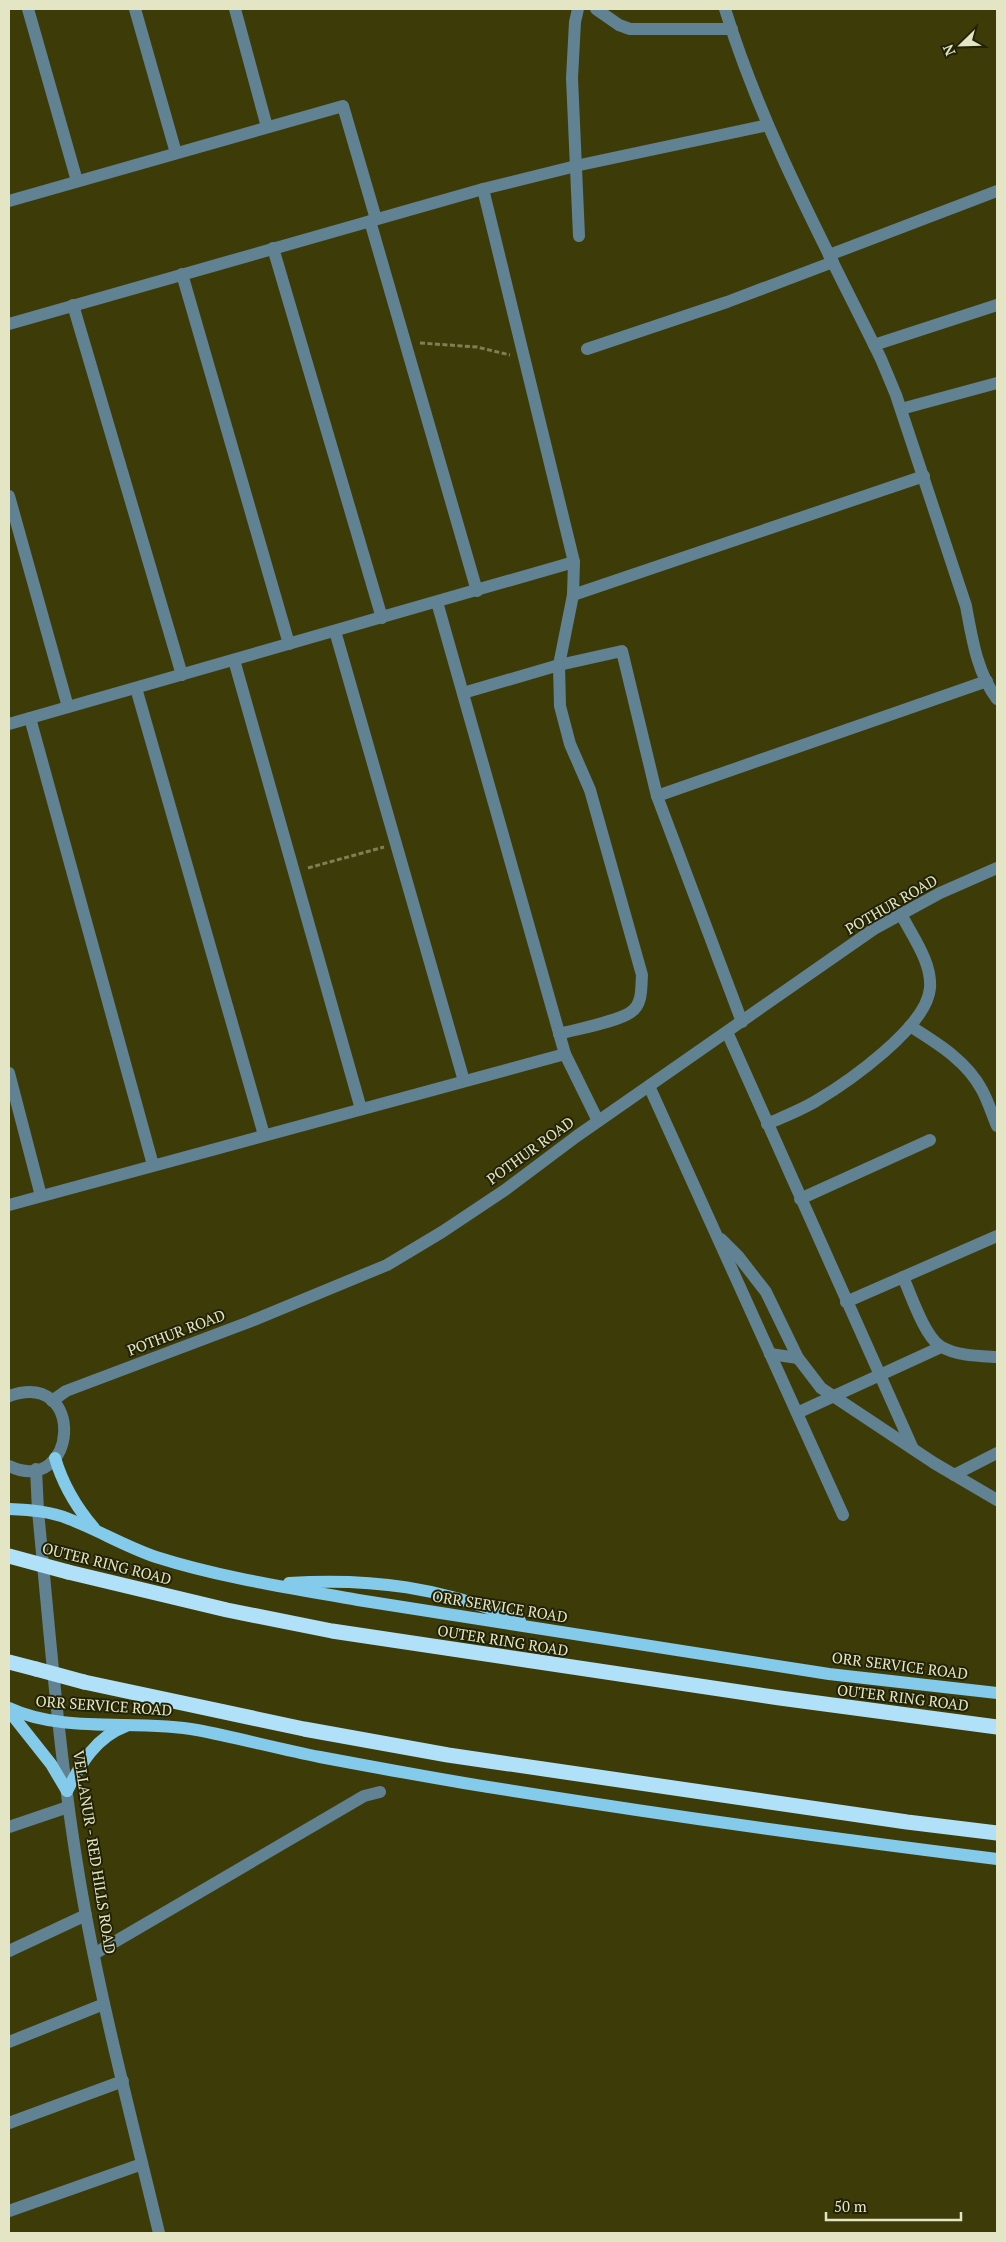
<svg xmlns="http://www.w3.org/2000/svg" width="1006" height="2242" font-family="'PT Serif',serif">
  <style>
    .lines { fill: none; stroke-linecap: round; stroke-linejoin: round }
    .path { stroke: #807f53; stroke-width: 3; stroke-dasharray: 5 2.5; stroke-linecap: butt }
    .minor { stroke: #618292; stroke-width: 12 }
    .major { stroke: #84caea; stroke-width: 12 }
    .highway { stroke: #b1e1f8; stroke-width: 15 }
    .highway-bridge { stroke: #b1e1f8; stroke-width: 15 }
    .labels { text-anchor: middle; dominant-baseline: central; stroke-width: 4; stroke-linejoin: round; paint-order: stroke }
    .street-label { font-size: 15px; fill: #e4e5c5; stroke: #222207 }
  </style>
  <rect width="100%" height="100%" fill="#3d3c08"/>
  <g class="lines">
    <g class="path">
      <polyline points="420,343 477,347 510,355"/>
      <polyline points="308,868 384,847"/>
    </g>
    <g class="minor">
      <polyline points="28,9 77,181"/>
      <polyline points="135,9 176,153"/>
      <polyline points="235,9 267,127"/>
      <polyline points="578,9 575,22 572,78 579,236"/>
      <polyline points="596,9 619,25 630,29 732,29"/>
      <path d="M725 9C763 132 825 245 881 359L896 395 966 606C972 638 977 673 997 699"/>
      <path d="M483 189 574 562 573 595 559 665 560 706 570 744 590 790 642 975C641 987 643 1004 631 1012 617 1022 577 1029 559 1034"/>
      <polyline points="9,201 343,106 376,219"/>
      <polyline points="370,221 477,591"/>
      <polyline points="273,248 382,618"/>
      <polyline points="829,255 997,191"/>
      <polyline points="182,274 289,644"/>
      <polyline points="73,305 182,675"/>
      <polyline points="9,324 483,189 580,165 768,125"/>
      <polyline points="874,345 997,305"/>
      <polyline points="587,349 727,302 833,262"/>
      <polyline points="901,409 997,383"/>
      <polyline points="9,496 68,707"/>
      <polyline points="573,595 924,476"/>
      <polyline points="437,602 565,1054 598,1121"/>
      <polyline points="335,631 464,1081"/>
      <polyline points="234,660 361,1109"/>
      <polyline points="136,688 264,1135"/>
      <polyline points="463,693 559,665 622,651 657,796 742,1022"/>
      <polyline points="30,718 153,1165"/>
      <polyline points="9,724 574,562"/>
      <polyline points="657,796 987,681"/>
      <path d="M910 1026C937 1043 967 1061 982 1090 988 1101 992 1114 997 1126"/>
      <polyline points="727,1032 913,1449"/>
      <polyline points="9,1073 41,1196"/>
      <polyline points="649,1086 843,1515"/>
      <path d="M767 1124C783 1117 801 1110 816 1101 848 1082 927 1027 930 988 932 962 912 936 901 914"/>
      <polyline points="800,1199 930,1140"/>
      <polyline points="9,1205 565,1054"/>
      <polyline points="721,1239 738,1256 766,1292 798,1358 821,1388 934,1463 997,1500"/>
      <path d="M903 1277C911 1295 924 1335 940 1346 956 1356 979 1356 997 1357"/>
      <polyline points="846,1302 997,1236"/>
      <polyline points="770,1354 798,1358"/>
      <path d="M9 1396C87 1368 78 1498 9 1466"/>
      <polyline points="52,1401 66,1391 249,1322 387,1265 442,1232 505,1190 577,1136 874,929 940,893 997,868"/>
      <polyline points="797,1413 941,1347"/>
      <path d="M36 1469 38 1511C51 1646 61 1783 86 1916 106 2023 134 2128 159 2233"/>
      <polyline points="954,1475 997,1453"/>
      <polyline points="9,1827 68,1807"/>
      <polyline points="9,1951 86,1915"/>
      <polyline points="94,1954 364,1796 380,1792"/>
      <polyline points="9,2042 104,2004"/>
      <polyline points="9,2123 123,2081"/>
      <polyline points="9,2211 142,2164"/>
    </g>
    <g class="major">
      <path d="M55 1458C63 1485 76 1507 94 1528"/>
      <path d="M9 1509C29 1510 50 1511 69 1519 98 1530 126 1547 156 1557 222 1578 291 1588 358 1600L829 1674 997 1693"/>
      <path d="M289 1583C371 1578 444 1587 520 1621"/>
      <path d="M9 1708C64 1734 137 1719 197 1730 239 1738 279 1749 320 1757 368 1766 416 1775 464 1783 641 1812 819 1837 997 1859"/>
      <polyline points="9,1711 51,1764 67,1791"/>
      <path d="M67 1791C81 1763 96 1737 126 1726"/>
    </g>
    <g class="highway">
      <polyline points="68,1572 227,1610 332,1631 780,1698 997,1727"/>
      <polyline points="9,1662 36,1669"/>
      <polyline points="84,1682 304,1729 448,1755 907,1822 997,1833"/>
    </g>
    <g class="highway-bridge">
      <polyline points="9,1556 68,1572"/>
      <polyline points="36,1669 84,1682"/>
    </g>
  </g>
  <g class="labels">
    <g class="street-label">
      <text transform="translate(891 904) rotate(-30)">POTHUR ROAD</text>
      <text transform="translate(530 1150) rotate(-36)">POTHUR ROAD</text>
      <text transform="translate(176 1332) rotate(-21)">POTHUR ROAD</text>
      <text transform="translate(107 1563) rotate(14)">OUTER RING ROAD</text>
      <text transform="translate(500 1606) rotate(9)">ORR SERVICE ROAD</text>
      <text transform="translate(503 1640) rotate(9)">OUTER RING ROAD</text>
      <text transform="translate(900 1665) rotate(7)">ORR SERVICE ROAD</text>
      <text transform="translate(903 1697) rotate(7)">OUTER RING ROAD</text>
      <text transform="translate(104 1705) rotate(4)">ORR SERVICE ROAD</text>
      <text transform="translate(95 1852) rotate(81)">VELLANUR - RED HILLS ROAD</text>
    </g>
  </g>
  <rect width="1006" height="2242" fill="none" stroke="#e4e5c5" stroke-width="20"/>
  <g transform="translate(961 45) rotate(247)" stroke="#222207" stroke-width="4" paint-order="stroke">
  <path d="M0-4L9 19L0 12L-9 19Z" fill="#e4e5c5"/>
  <text y="-8" font-size="14" font-weight="bold" text-anchor="middle" fill="#e4e5c5">N</text>
  </g>
  <path d="M826 2212v8h135v-8" fill="none" stroke="#e4e5c5" stroke-width="2.5"/>
  <text x="834" y="2212" font-size="15" fill="#e4e5c5" stroke="#222207" stroke-width="4" paint-order="stroke">50 m</text>
</svg>
